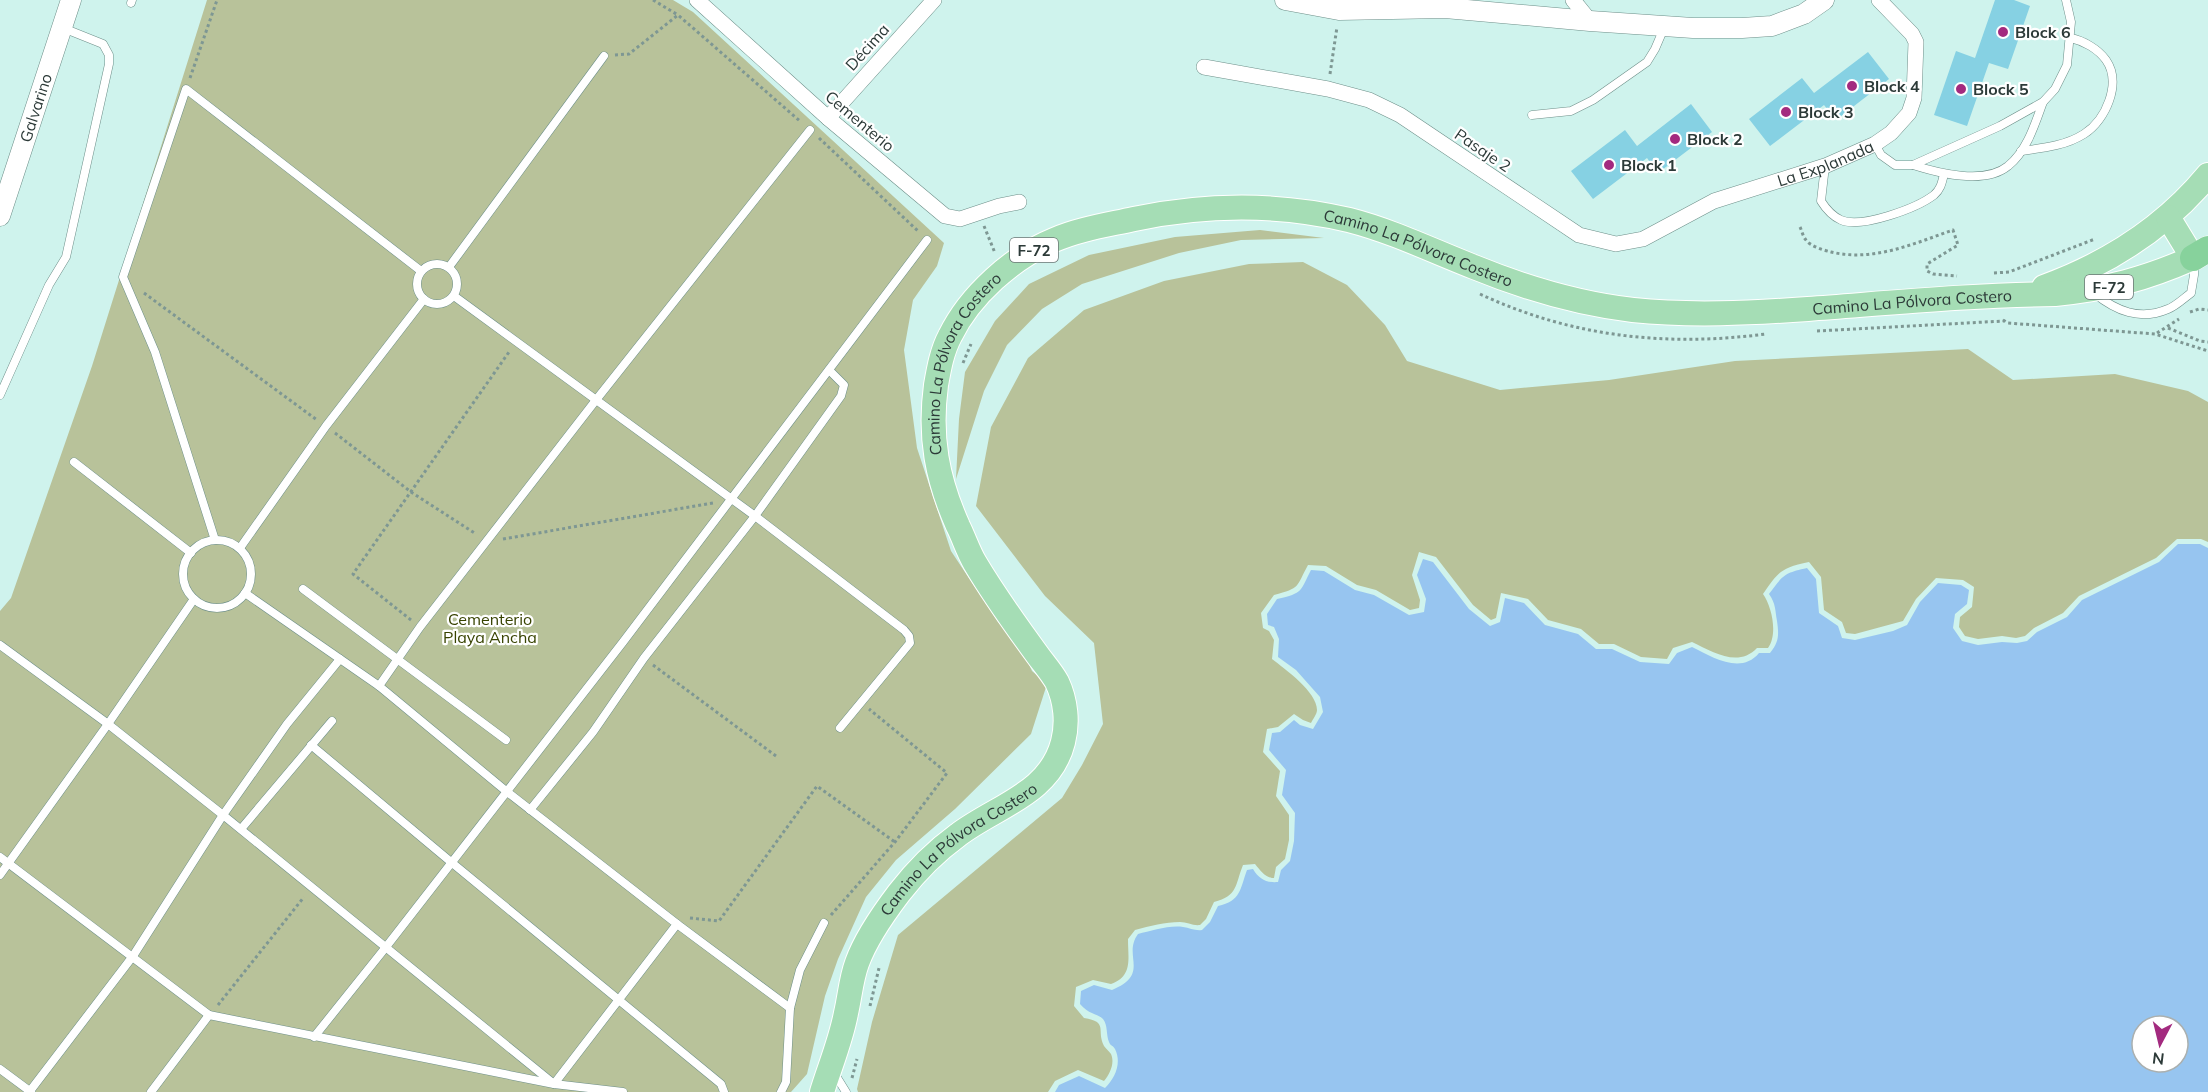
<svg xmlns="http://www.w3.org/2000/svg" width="2208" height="1092" font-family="Mulish,sans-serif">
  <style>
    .green { fill: #b8c29a }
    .water { fill: #97c5f0; fill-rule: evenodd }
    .building { fill: #86d1e3 }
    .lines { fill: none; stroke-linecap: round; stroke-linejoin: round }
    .service-casing { stroke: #6d8f89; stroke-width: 9 }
    .minor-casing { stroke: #6d8f89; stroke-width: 16 }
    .tertiary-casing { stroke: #6d8f89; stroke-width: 21 }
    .primary-casing { stroke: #fff; stroke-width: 26 }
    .trunk-casing { stroke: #fff; stroke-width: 27 }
    .path { stroke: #7e9793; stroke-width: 3; stroke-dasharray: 3 3; stroke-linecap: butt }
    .service { stroke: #fff; stroke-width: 8 }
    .minor { stroke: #fff; stroke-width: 15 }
    .tertiary { stroke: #fff; stroke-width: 20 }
    .primary { stroke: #a5ddb5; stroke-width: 24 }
    .trunk { stroke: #87d29c; stroke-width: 26 }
    .poi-dot { fill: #a32a7f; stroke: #fff; stroke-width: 2 }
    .labels { text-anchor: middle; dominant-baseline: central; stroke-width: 4.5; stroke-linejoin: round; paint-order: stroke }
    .shield { fill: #fff; stroke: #6b7574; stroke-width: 1.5 }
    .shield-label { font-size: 15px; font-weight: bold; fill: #2c3a38 }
    .poi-label { font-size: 16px; font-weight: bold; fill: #2c3a38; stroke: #fff; text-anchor: start }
    .street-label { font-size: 16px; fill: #2c3a38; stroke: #fff }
    .park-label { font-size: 16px; fill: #384300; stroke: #fff }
  </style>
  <rect width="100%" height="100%" fill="#cff3ed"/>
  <g class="green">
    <polygon points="207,0 673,0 693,12 944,243 937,266 913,300 904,350 917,448 951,551 998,622 1019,642 1032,671 1047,684 1031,734 955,809 896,860 866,897 838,959 825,996 807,1074 791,1092 0,1092 0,611 11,598 92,366"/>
    <polygon points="1260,230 1324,238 1241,240 1179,253 1082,284 1042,309 1007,345 984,391 956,479 959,419 965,372 995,321 1029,284 1089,255 1175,237"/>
    <path d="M1303 262 1347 285 1385 325 1407 361 1500 390 1609 380 1735 361 1968 349 2013 380 2115 374 2188 391 2208 402V542L2201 539H2177L2156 558 2079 596 2063 613 2034 628 2025 636 2016 638 2002 636 1978 639 1965 636 1959 627 1960 617 1972 607 1974 587 1963 580 1936 578 1916 599 1903 621 1855 634 1846 633 1842 622 1824 610 1821 577 1809 562C1781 568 1779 571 1763 594 1772 607 1778 634 1768 648H1757C1738 668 1713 652 1692 642L1673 648 1667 659 1641 657 1614 644H1599L1581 629 1548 620 1528 599 1501 593 1496 618 1491 620 1473 605 1436 557 1419 552 1412 575 1420 600 1419 608 1410 610 1376 590 1357 585 1326 566 1308 565C1296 587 1301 588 1274 595L1261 613 1263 628 1269 631 1274 640 1272 659C1285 669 1317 692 1317 710 1317 714 1313 719 1311 723L1303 720 1294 714 1278 727 1267 729 1263 752 1280 771 1276 796 1289 815V840L1285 859 1276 867 1274 878C1265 878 1260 870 1255 864L1243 865C1235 885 1238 896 1214 902L1206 919 1200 925C1193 926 1187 922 1180 922 1165 922 1150 926 1135 930L1128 939C1128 959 1133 976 1111 984L1093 980 1076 987 1074 1006 1084 1018C1109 1022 1096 1030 1104 1046 1106 1049 1109 1051 1111 1054 1115 1063 1110 1074 1104 1081L1078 1070 1055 1081 1048 1092H858L857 1089 872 1022 898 935 1062 798 1082 765 1103 724 1094 643 1045 596 976 506 991 427 1028 358 1084 310 1164 281 1249 264Z"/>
  </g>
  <path class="water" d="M2178 544H2200L2208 548V1092H1055L1059 1085 1079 1076 1105 1088C1115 1078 1122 1063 1115 1049 1112 1044 1111 1047 1109 1042 1106 1035 1108 1025 1103 1019 1097 1013 1089 1015 1080 1004L1081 991 1094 985 1112 990C1151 974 1122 956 1138 934 1151 931 1169 925 1183 927 1190 928 1195 931 1202 930L1210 922 1218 906C1241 901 1240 889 1247 870L1253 869C1259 879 1266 883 1278 882L1281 870 1290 861 1294 841 1295 813 1282 795 1286 770 1269 750 1272 733 1280 732 1294 720 1300 725 1313 729 1323 712 1320 697 1296 670 1278 657 1279 639 1274 627 1268 625 1267 614 1277 599C1304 593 1300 591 1311 570L1324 571 1355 590 1374 595 1409 615 1424 612 1426 599 1417 575 1423 559 1433 562 1469 609 1490 626 1500 622 1505 598 1524 603 1545 625 1578 634 1596 649H1612L1640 662 1669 664 1677 653 1692 647C1712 657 1741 675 1759 653H1770C1779 642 1779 635 1777 621 1775 610 1776 604 1769 594 1783 575 1784 573 1807 568L1816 579 1819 613 1838 626 1842 638 1855 640 1893 631 1907 625 1920 602 1938 583 1961 585 1969 590 1967 604 1955 614 1953 628 1962 641 1978 645 2002 642 2017 643 2027 641 2037 632 2067 617 2082 600 2159 562ZM2142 1026H2178V1062H2142Z"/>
  <g class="building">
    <polygon points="1995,0 2014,0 2030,6 2008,69 1989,63 1967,126 1934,115 1956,51 1975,58"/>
    <polygon points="1868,52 1889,79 1836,120 1824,105 1770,146 1749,119 1802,78 1814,93"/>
    <polygon points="1691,104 1712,132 1658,173 1647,158 1593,199 1571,171 1625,130 1637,146"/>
  </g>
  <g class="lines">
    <defs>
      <g id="service">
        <polyline points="131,3 132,0"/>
        <polyline points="1532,115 1571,111 1593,100 1647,62 1655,49 1664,28"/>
        <polyline points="1875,144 1881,155 1895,165 1913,165 2000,126 2043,102 2055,89 2067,65 2071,22 2066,0"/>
        <path d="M2021 151C2043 148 2065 146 2084 134 2106 120 2122 83 2106 60 2098 49 2084 41 2071 38"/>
        <path d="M1913 165C1938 173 1985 185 2008 166 2027 151 2035 124 2043 102"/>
        <path d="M1825 166 1821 201C1826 209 1832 216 1841 220 1861 229 1917 208 1934 195 1941 189 1942 182 1944 174"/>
        <circle cx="437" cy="284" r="20"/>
        <polyline points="449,267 604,56"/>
        <path d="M2094 293C2116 311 2140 321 2168 309 2176 306 2184 298 2191 293L2194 275V261"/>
        <polyline points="454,296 755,516 841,396 844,385 829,370"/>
        <polyline points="0,395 49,285 66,257 109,64 109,55 103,44 63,28"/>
        <polyline points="74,462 191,553"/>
        <polyline points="215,540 155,352 123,277 186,89 421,271"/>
        <circle cx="217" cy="574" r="34"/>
        <polyline points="240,548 326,426 424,299"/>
        <polyline points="303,589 506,740"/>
        <polyline points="0,645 108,724 223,815 287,724 340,659"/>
        <polyline points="379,686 420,627 596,400 810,130"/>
        <polyline points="311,745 451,862 721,1084 724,1092"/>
        <polyline points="530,810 593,732 644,658 755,516 904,630 909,636 910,643 840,728"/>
        <polyline points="241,829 332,721"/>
        <polyline points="0,857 209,1015"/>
        <polyline points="0,875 108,724 194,599"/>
        <polyline points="677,924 790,1008"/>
        <polyline points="314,1037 386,947 623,642 927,240"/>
        <polyline points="0,1069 31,1092"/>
        <polyline points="833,1071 846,1092"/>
        <polyline points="30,1091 133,956 223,815 554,1084 677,924 506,791 379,686 245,593"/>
        <polyline points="151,1092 209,1015 554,1084 623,1092"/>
        <polyline points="781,1092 786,1082 790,1008 800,970 824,923"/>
      </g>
      <g id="minor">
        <polyline points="697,0 828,118 945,216 960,219 999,206 1019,202"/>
        <polyline points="1573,0 1590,21"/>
        <path id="s1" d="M1204 67 1328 89 1369 100 1400 115 1579 235 1616 244 1643 239 1714 201 1825 166 1875 144 1891 133 1909 113 1914 98 1916 42 1912 34 1879 0"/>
        <polyline points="828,118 934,0"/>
      </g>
      <g id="tertiary">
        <polyline points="1285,0 1339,10 1445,8 1590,21 1693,28 1742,28 1772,26 1804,14 1824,0"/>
        <path id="s2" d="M0 216 71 0"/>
      </g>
      <g id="primary">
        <path d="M2044 287C2107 264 2165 227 2208 175"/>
        <path id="s3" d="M822 1092C830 1066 841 1040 846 1013 850 996 851 979 857 963 866 938 883 914 899 893 916 871 936 851 958 835 996 806 1050 794 1063 742 1068 723 1066 701 1057 682 1052 673 1045 665 1039 657 1017 627 994 595 975 563 968 551 964 538 958 526 937 479 929 437 936 385 939 368 942 351 950 336 970 295 1013 257 1054 240 1079 229 1107 225 1134 219 1206 204 1277 203 1349 220 1392 231 1433 251 1474 267 1523 287 1580 304 1633 310 1691 316 1750 313 1808 309 1890 303 1973 295 2055 294 2108 289 2145 279 2193 258L2168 217"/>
      </g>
      <polyline id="trunk" points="2193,258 2208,249"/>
    </defs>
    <use href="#service" class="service-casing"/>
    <use href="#minor" class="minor-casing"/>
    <use href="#tertiary" class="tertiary-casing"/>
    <use href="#primary" class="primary-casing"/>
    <use href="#trunk" class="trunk-casing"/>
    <g class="path">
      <polyline points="653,0 678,15"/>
      <polyline points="615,55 629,54 678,15 801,122"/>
      <polyline points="1330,74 1337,27"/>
      <polyline points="190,78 217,0"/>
      <polyline points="819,138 919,232"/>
      <polyline points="984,226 995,253"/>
      <path d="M1800 227C1802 231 1803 237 1806 240 1810 246 1823 250 1831 252 1873 262 1913 244 1953 230L1958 245 1927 264V271L1933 274 1957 276"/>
      <polyline points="1994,273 2009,272 2095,239"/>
      <polyline points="144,293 317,420"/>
      <path d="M1480 294C1572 337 1666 347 1766 334"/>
      <polyline points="2190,312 2199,309 2208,310"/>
      <polyline points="2003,320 2008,323 2155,334 2208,351"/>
      <polyline points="2168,328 2200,341 2208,342"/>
      <polyline points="1817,331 2004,321"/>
      <polyline points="2157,333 2179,319"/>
      <polyline points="963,363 971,344"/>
      <polyline points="335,433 411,492 476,534"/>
      <polyline points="503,539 713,503"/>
      <polyline points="411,620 353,574 509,352"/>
      <polyline points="653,665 776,756"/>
      <polyline points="831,915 895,842 947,773 869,709"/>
      <polyline points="690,918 719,921 817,786 895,842"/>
      <polyline points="218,1005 304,897"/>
      <polyline points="870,1006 879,968"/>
      <polyline points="852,1078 857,1059"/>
    </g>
    <use href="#service" class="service"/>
    <use href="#minor" class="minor"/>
    <use href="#tertiary" class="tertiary"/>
    <use href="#primary" class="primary"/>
    <use href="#trunk" class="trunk"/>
  </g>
  <g class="poi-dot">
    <circle cx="2003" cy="32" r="6"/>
    <circle cx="1852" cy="86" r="6"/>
    <circle cx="1961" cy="89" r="6"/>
    <circle cx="1786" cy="112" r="6"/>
    <circle cx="1675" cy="139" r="6"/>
    <circle cx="1609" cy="165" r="6"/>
  </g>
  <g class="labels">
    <g class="shield">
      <rect x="1010" y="238" width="48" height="24" rx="4.5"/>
      <rect x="2085" y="275" width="48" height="24" rx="4.5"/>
    </g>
    <g class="shield-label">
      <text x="1034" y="250">F-72</text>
      <text x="2109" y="287">F-72</text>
    </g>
    <g class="poi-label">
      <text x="2015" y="32">Block 6</text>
      <text x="1864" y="86">Block 4</text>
      <text x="1973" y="89">Block 5</text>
      <text x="1798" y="112">Block 3</text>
      <text x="1687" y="139">Block 2</text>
      <text x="1621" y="165">Block 1</text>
    </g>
    <g class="street-label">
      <text transform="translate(867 47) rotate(-48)">Décima</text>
      <text stroke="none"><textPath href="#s2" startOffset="114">Galvarino</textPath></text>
      <text transform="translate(860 121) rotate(40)">Cementerio</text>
      <text transform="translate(1483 150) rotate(34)">Pasaje 2</text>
      <text stroke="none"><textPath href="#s1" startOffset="682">La Explanada</textPath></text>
      <text stroke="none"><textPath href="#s3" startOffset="1404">Camino La Pólvora Costero</textPath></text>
      <text stroke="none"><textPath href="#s3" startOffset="1908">Camino La Pólvora Costero</textPath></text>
      <text stroke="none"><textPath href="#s3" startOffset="864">Camino La Pólvora Costero</textPath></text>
      <text stroke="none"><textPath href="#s3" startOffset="290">Camino La Pólvora Costero</textPath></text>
    </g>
    <g class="park-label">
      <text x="490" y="619">Cementerio<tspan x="490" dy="18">Playa Ancha</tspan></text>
    </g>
  </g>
  <g transform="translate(2160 1044) rotate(187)"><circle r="28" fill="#ffffff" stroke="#abb0af" stroke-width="1.5"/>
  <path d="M0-4.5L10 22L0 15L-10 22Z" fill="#a32a7f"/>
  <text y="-9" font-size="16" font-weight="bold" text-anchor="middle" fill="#2c3a38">N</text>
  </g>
</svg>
